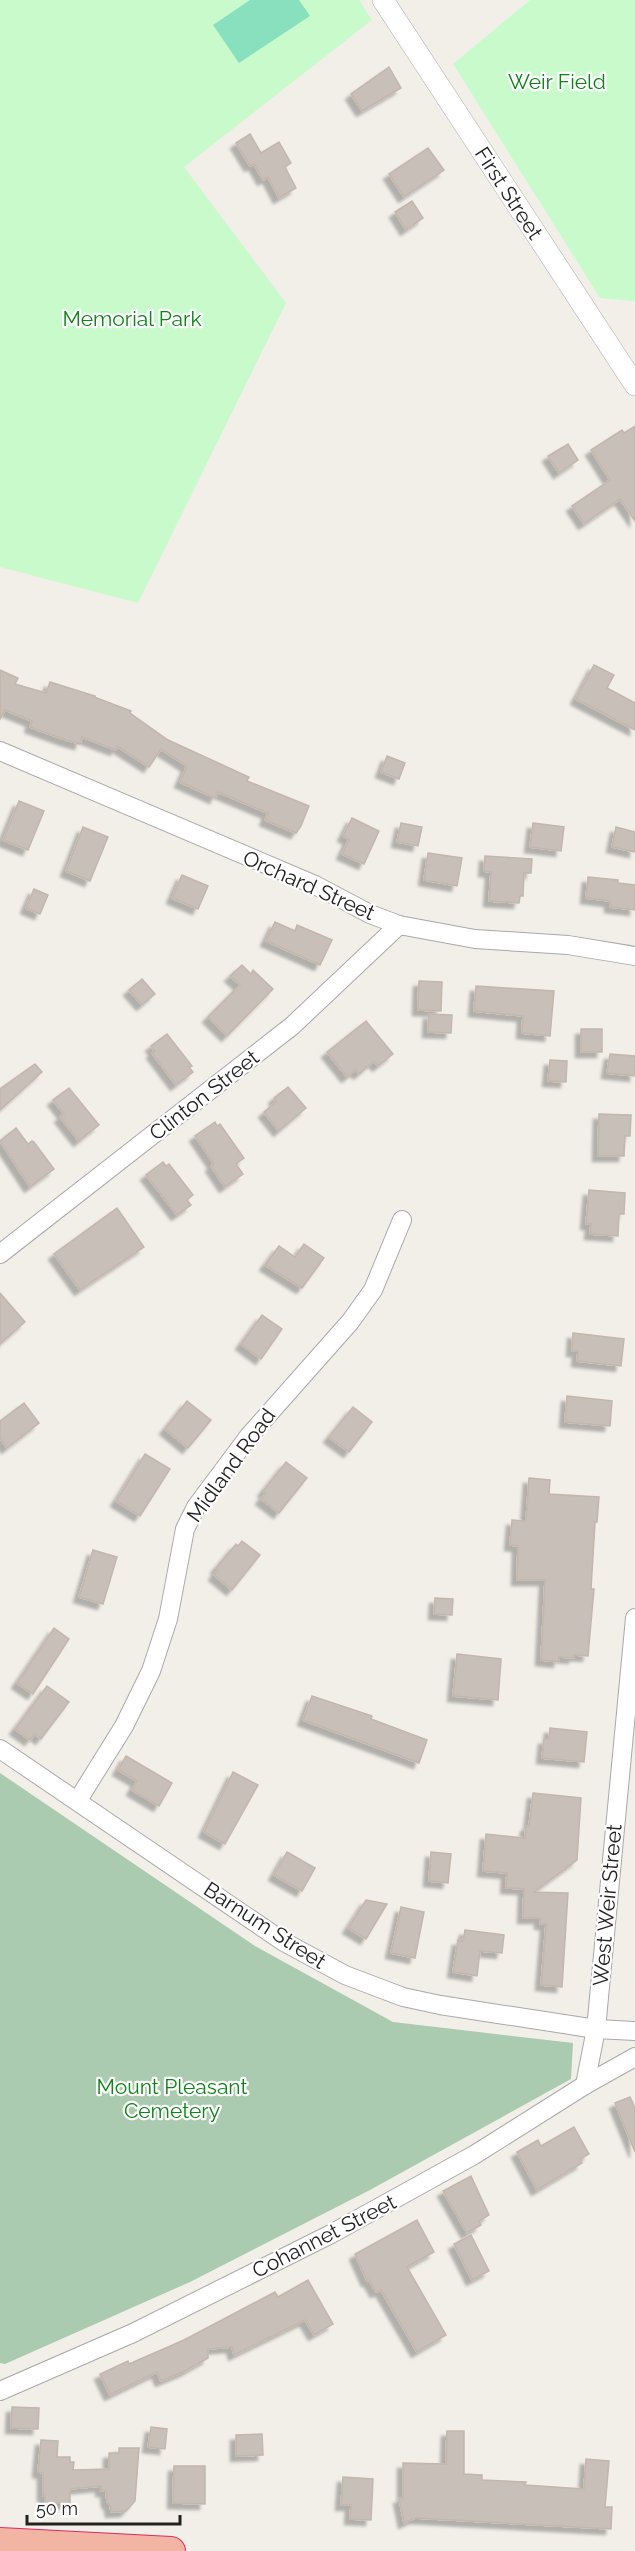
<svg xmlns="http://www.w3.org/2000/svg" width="635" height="2551" font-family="Raleway,sans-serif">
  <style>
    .cemetery { fill: #aacbaf }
    .park { fill: #c8facc }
    .pitch { fill: #88e0be }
    .building { fill: #c7bfb8; stroke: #c4b6ab; stroke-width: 1.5; filter: url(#shadow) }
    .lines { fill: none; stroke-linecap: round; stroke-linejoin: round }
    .minor-casing { stroke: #a9a9a9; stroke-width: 20 }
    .tertiary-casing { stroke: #a9a9a9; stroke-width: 22 }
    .trunk-casing { stroke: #dc2a67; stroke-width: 30 }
    .minor { stroke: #fff; stroke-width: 18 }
    .tertiary { stroke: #fff; stroke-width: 21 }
    .trunk { stroke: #f2b4a3; stroke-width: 28 }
    .labels { text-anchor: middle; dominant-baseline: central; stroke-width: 4.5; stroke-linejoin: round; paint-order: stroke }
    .park-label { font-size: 21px; fill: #0c8416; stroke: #fff }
    .street-label { font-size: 21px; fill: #222; stroke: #fff }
  </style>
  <defs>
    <filter id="shadow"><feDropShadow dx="-5.5" dy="5.5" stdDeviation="1.5" flood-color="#0004"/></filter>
  </defs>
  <rect width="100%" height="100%" fill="#f2efe9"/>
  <polygon class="cemetery" points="0,1773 255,1946 393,2022 573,2043 571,2079 370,2190 190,2282 5,2364 0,2363"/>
  <g class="park">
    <polygon points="0,0 359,0 372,20 184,167 286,303 138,603 0,567"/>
    <polygon points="530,0 635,0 635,301 600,298 453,64"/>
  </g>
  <polygon class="pitch" points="250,0 299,0 310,16 239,63 213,25"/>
  <g class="building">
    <polygon points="389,67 401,88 362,111 351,94"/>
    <polygon points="250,134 261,153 279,142 291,163 285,167 296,188 279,198 268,177 263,180 254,164 250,166 236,143"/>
    <polygon points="428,148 444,170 404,197 389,174"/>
    <polygon points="412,201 423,218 406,230 395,212"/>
    <polygon points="635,426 635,521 620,499 584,524 572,506 610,480 591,450 622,430 624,433"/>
    <polygon points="568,444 578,460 559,473 548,456"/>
    <polygon points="594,665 614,675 607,688 635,703 635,730 576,699"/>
    <polygon points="0,670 18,678 15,684 46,693 50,682 95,696 94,697 131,711 130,713 168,740 249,777 247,781 309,806 301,826 296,833 265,820 268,813 218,792 215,798 180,782 187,766 161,749 149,767 117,746 116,750 82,737 80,744 66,740 30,727 32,721 5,710 0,719"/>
    <polygon points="387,756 405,763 399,779 381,772"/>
    <polygon points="19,801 44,811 28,850 3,840"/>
    <polygon points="352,818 379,831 364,864 342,854 349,839 343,836"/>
    <polygon points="401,823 422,827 418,846 397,842"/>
    <polygon points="533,823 564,827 561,851 530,847"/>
    <polygon points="83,827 108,837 90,881 66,871"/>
    <polygon points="616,827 635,832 635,852 612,847"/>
    <polygon points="428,853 462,858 457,886 424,880"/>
    <polygon points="485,856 532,859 531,873 524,873 523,896 520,896 519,903 489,901 491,872 484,871"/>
    <polygon points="182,875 208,886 198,909 172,898"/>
    <polygon points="588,877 618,880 618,883 635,885 635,910 610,907 610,901 586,898"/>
    <polygon points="34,889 48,895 40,914 26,908"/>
    <polygon points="275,922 295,931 297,925 332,940 320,965 266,941"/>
    <polygon points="242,965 251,974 253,970 273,989 227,1036 208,1017 240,985 230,976"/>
    <polygon points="142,979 155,994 142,1005 129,990"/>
    <polygon points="419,981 442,982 441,1011 418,1010"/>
    <polygon points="476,986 554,991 550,1036 522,1033 523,1016 474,1011"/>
    <polygon points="429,1014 452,1015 451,1033 428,1032"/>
    <polygon points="366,1021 393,1054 378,1066 374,1061 359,1074 356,1070 347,1077 327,1052"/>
    <rect x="581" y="1029" width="21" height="23"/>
    <polygon points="167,1034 192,1066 189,1067 193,1072 176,1085 152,1053 155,1051 151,1046"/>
    <polygon points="610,1054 635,1056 635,1076 607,1073"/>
    <polygon points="550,1060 567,1061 566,1082 548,1081"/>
    <polygon points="35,1064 42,1072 0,1110 0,1089"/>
    <polygon points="288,1087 306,1108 279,1131 264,1112 276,1102 274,1098"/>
    <polygon points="69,1088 99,1125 79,1141 60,1117 64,1114 53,1100"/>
    <polygon points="599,1114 631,1115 630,1136 625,1136 624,1156 598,1156"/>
    <polygon points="215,1122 217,1126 220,1124 244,1158 236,1164 243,1174 225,1187 211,1166 214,1164 195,1136"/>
    <polygon points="16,1128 28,1144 32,1141 34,1142 54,1169 30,1187 0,1141"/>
    <polygon points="163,1162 166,1166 169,1164 193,1195 187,1200 191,1205 177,1215 146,1175"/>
    <polygon points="589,1190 625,1193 624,1214 619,1214 618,1236 590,1234 591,1224 586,1224"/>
    <polygon points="117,1208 144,1247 80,1290 54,1254"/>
    <polygon points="304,1244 324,1258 302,1288 265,1265 279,1246 295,1257"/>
    <polygon points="0,1293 25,1322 0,1344"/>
    <polygon points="262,1315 282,1329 261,1359 241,1344"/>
    <polygon points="573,1333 624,1339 621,1366 577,1361 578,1351 572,1351"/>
    <polygon points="567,1396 612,1401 610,1426 565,1422"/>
    <polygon points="187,1401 211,1420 188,1448 165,1429"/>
    <polygon points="24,1403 39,1423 7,1448 0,1438 0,1421"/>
    <polygon points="353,1407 372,1422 349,1452 329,1437"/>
    <polygon points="145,1454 170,1469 140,1516 116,1501"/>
    <polygon points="286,1462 307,1478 279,1513 261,1499 266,1493 263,1491"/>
    <polygon points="529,1478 550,1480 549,1494 599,1497 597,1522 595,1522 591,1589 594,1589 588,1656 574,1655 574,1658 559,1657 559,1662 541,1660 545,1580 517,1580 518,1546 510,1545 512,1520 526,1521"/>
    <polygon points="242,1541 260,1555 232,1590 214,1575 218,1570 216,1568 236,1544 238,1546"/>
    <polygon points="93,1550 117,1557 103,1604 79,1597"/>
    <polygon points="435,1598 453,1599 452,1615 434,1614"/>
    <polygon points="54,1628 69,1639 33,1694 17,1683"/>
    <polygon points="457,1654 501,1659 498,1700 453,1696"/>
    <polygon points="47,1686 69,1702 41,1739 35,1734 30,1740 15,1729"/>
    <polygon points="312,1696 372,1716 371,1719 427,1740 419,1763 303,1720"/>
    <polygon points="550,1728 587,1732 584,1762 542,1758 544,1739 549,1739"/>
    <polygon points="126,1756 172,1783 159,1806 132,1790 137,1781 118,1770"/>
    <polygon points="233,1772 258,1785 225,1844 204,1832"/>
    <polygon points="533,1793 581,1798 577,1860 534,1892 568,1893 562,1987 541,1985 546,1924 540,1924 540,1918 523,1918 524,1889 506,1888 507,1873 483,1871 486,1834 525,1838 526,1826 529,1826"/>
    <polygon points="287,1852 315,1868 302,1891 274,1875"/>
    <polygon points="431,1852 451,1854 448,1883 429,1881"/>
    <polygon points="366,1900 387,1904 366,1939 348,1928"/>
    <polygon points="401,1907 424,1912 415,1958 391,1953"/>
    <polygon points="465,1930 504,1935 502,1953 480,1951 477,1976 453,1972 458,1940 463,1941"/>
    <polygon points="630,2097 635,2108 635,2152 615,2103"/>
    <polygon points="574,2127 589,2154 580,2159 582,2163 537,2190 517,2152 538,2140 541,2146"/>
    <polygon points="471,2176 489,2215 479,2221 481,2225 467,2233 443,2191"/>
    <polygon points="417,2220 434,2252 407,2267 446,2335 417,2352 381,2290 376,2292 369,2280 367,2281 355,2254"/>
    <polygon points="471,2235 489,2271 472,2280 454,2244"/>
    <polygon points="308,2280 333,2324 314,2335 305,2320 234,2355 232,2347 208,2349 208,2358 185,2371 161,2381 157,2372 110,2395 100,2374 128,2361 129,2364 184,2340 275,2292 278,2297"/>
    <polygon points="12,2407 39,2408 38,2429 11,2428"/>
    <polygon points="151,2427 167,2429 165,2449 148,2447"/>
    <polygon points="447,2431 464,2431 464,2474 482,2475 482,2480 526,2482 525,2485 584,2489 586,2459 609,2461 605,2507 612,2507 611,2529 415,2518 404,2523 399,2498 403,2498 403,2463 446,2464"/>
    <polygon points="262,2434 263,2455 236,2456 236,2435"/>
    <polygon points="41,2440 58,2441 57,2457 70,2457 70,2462 74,2462 73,2470 109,2469 109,2453 119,2453 119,2448 139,2448 135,2501 126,2511 111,2512 110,2505 107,2502 106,2491 101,2491 101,2486 70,2489 70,2503 45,2503 45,2496 43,2496 43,2473 38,2472"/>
    <polygon points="174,2466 205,2466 205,2504 173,2503"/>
    <polygon points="343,2477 373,2479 371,2520 350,2519 351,2505 341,2505"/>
  </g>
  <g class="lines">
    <defs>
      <g id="minor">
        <polyline points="0,751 315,885 370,914 399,925 475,939 568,945 635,956"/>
        <polyline points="0,1254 292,1026 399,925"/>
        <polyline points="0,1749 284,1942 345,1975 403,1997 440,2005 596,2029 635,2031"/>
        <polyline points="78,1800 124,1726 151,1671 168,1619 185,1529 196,1507 249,1436 350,1322 373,1290 402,1220"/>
        <polyline points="585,2085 596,2029 635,1618"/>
        <polyline points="0,2391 133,2333 331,2234 474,2155 585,2085 635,2057"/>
      </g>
      <polyline id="tertiary" points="383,0 635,385"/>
      <polyline id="trunk" points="0,2542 171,2551"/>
    </defs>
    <use href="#minor" class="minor-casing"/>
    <use href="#tertiary" class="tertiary-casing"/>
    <use href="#trunk" class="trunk-casing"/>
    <use href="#minor" class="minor"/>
    <use href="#tertiary" class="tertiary"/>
    <use href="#trunk" class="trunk"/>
  </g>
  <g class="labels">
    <g class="park-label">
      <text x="557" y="81">Weir Field</text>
      <text x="132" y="318">Memorial Park</text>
      <text x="172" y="2086">Mount Pleasant<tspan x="172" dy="24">Cemetery</tspan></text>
    </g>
    <g class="street-label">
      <text transform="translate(509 193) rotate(57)">First Street</text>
      <text transform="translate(309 885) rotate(24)">Orchard Street</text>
      <text transform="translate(204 1095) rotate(-38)">Clinton Street</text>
      <text transform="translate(231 1465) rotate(-54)">Midland Road</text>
      <text transform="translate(607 1905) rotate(-85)">West Weir Street</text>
      <text transform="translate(265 1925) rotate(33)">Barnum Street</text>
      <text transform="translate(324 2236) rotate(-27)">Cohannet Street</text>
    </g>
  </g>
  <path d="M27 2515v9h153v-9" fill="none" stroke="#222222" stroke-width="3"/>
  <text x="36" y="2515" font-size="18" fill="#222222" stroke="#ffffff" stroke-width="4.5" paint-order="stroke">50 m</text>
</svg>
